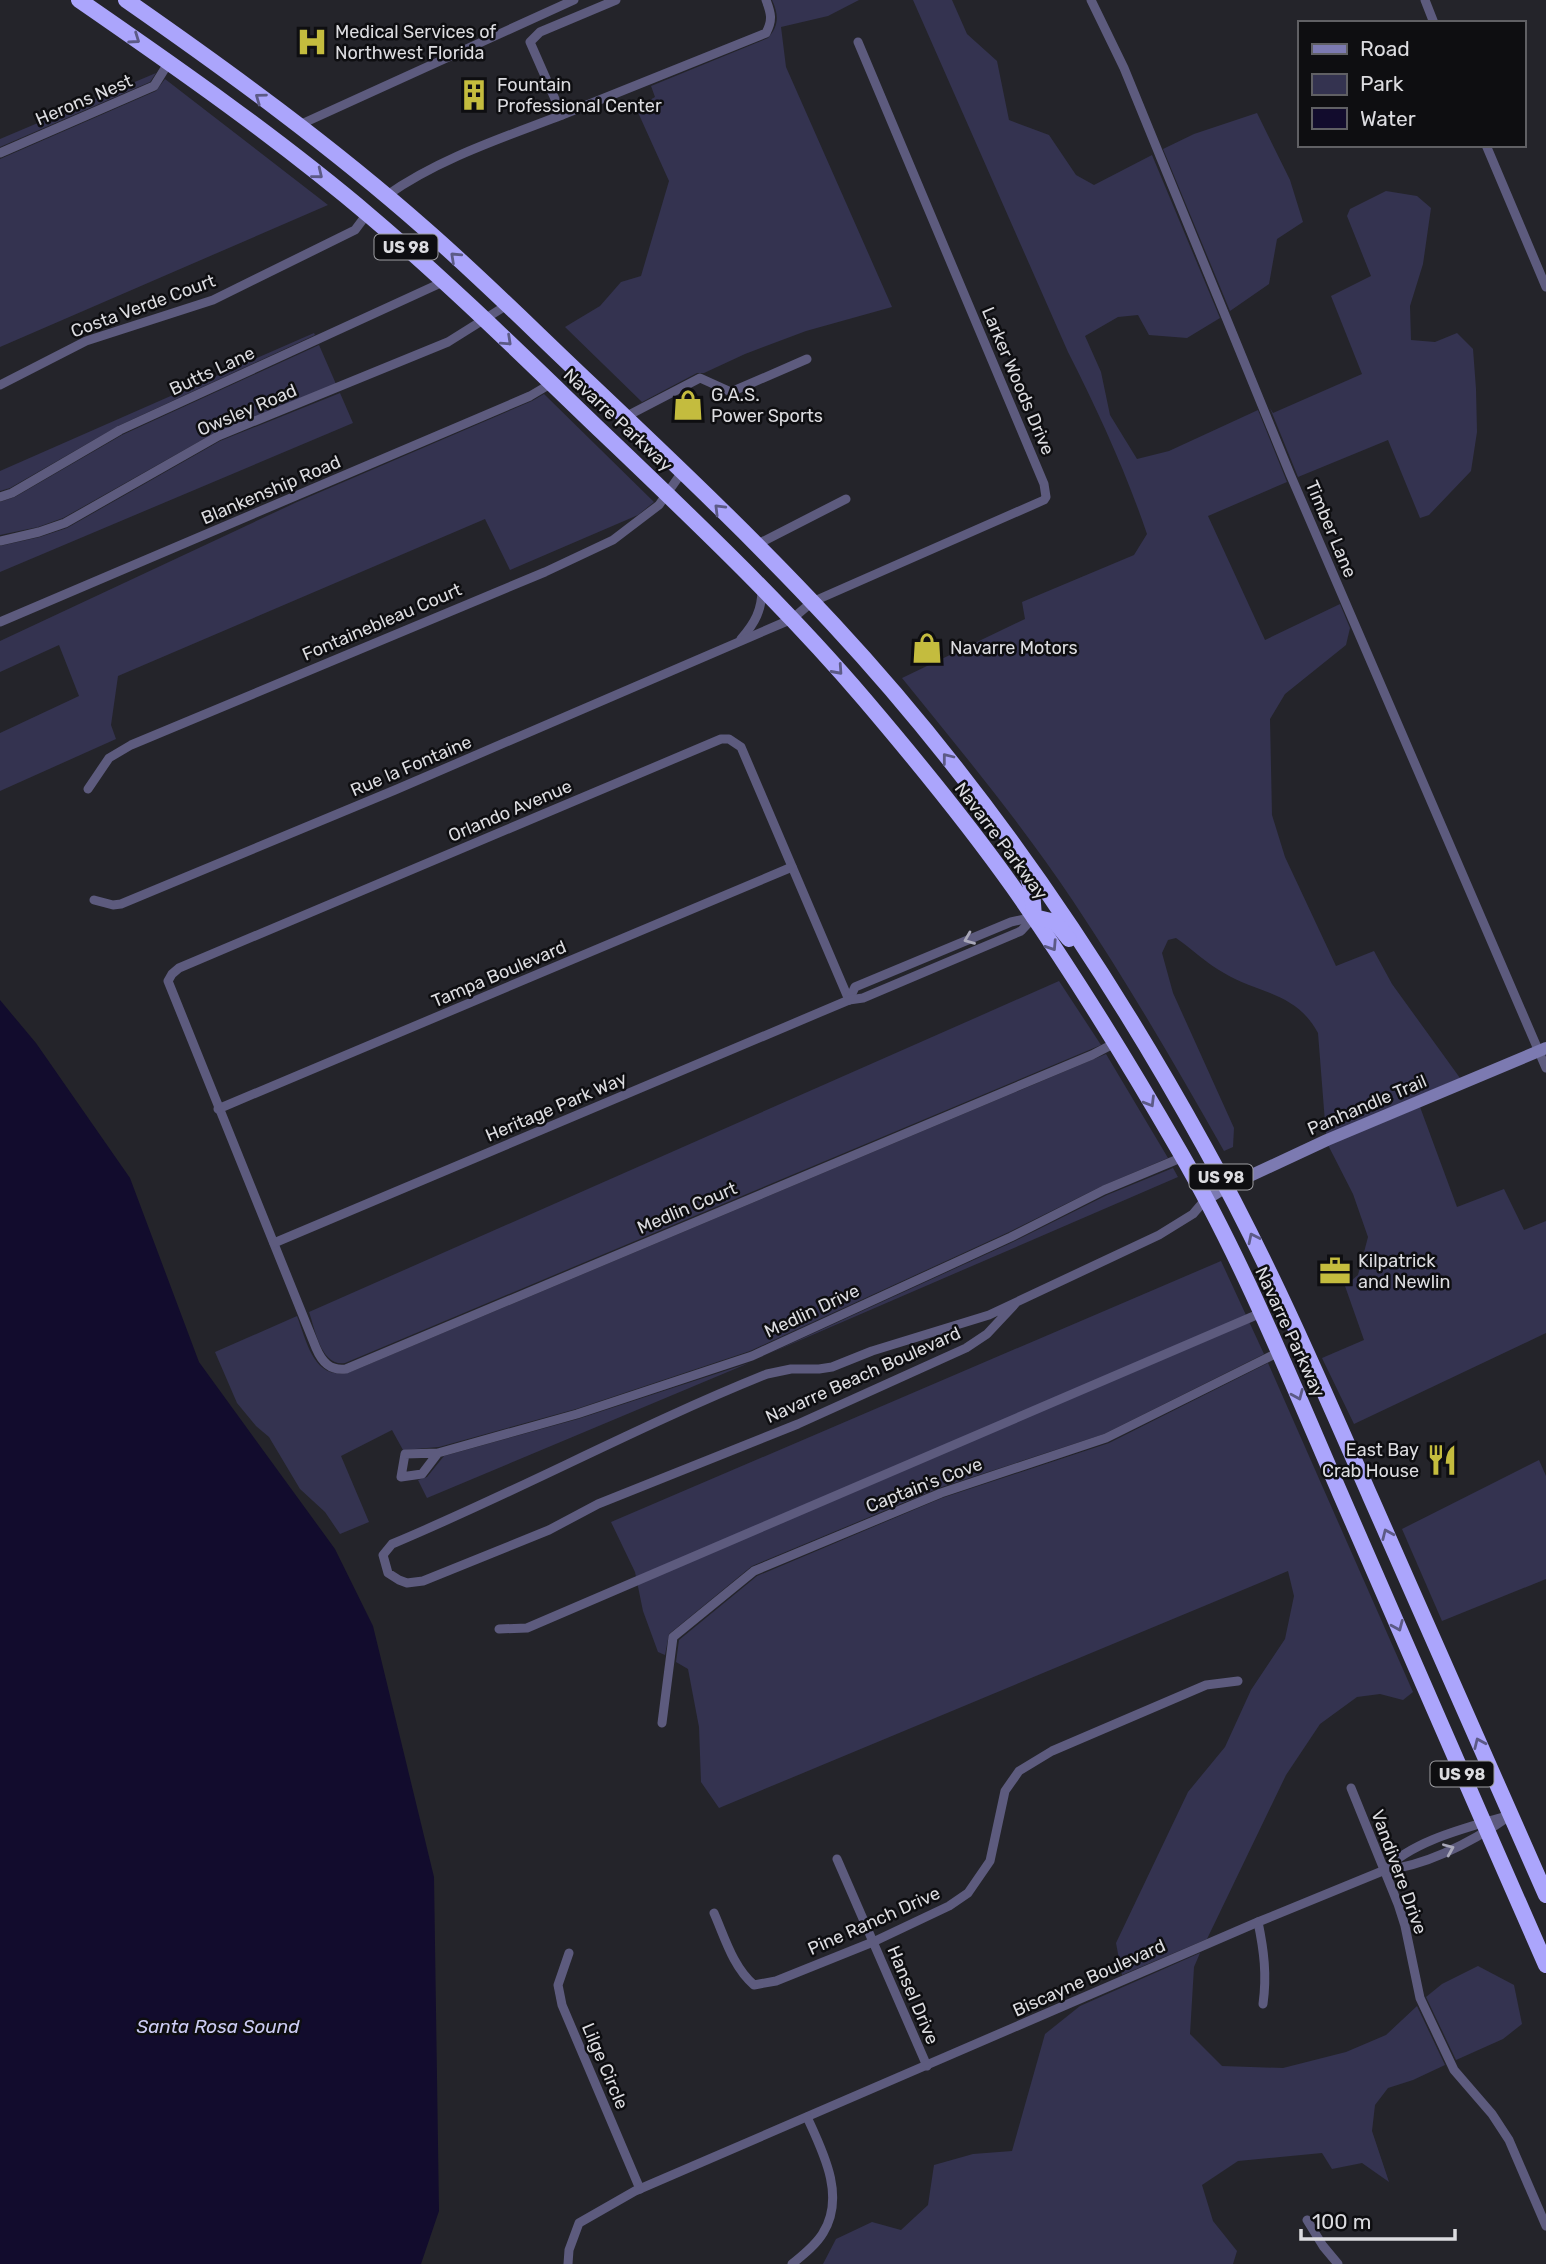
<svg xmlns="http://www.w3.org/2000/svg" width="1546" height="2264" font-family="Rubik,sans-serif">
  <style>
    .green { fill: #343350 }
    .water { fill: #120c2d }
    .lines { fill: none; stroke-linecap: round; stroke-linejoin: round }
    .street { stroke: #5d5b7e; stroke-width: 9 }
    .secondary { stroke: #7c7ab1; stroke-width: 12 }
    .highway { stroke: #aba5fc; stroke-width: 16 }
    .oneway { stroke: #5c5a86 }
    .oneway2 { stroke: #a9a8b9 }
    .labels { text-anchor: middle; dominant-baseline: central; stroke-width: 5; stroke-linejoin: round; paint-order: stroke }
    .shield { fill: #0e0e11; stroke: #9e9ea2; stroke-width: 2 }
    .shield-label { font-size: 16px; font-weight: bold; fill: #dcdce0 }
    .poi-label { font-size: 18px; fill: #dcdce0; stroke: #0e0e11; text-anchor: start }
    .street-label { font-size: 18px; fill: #dcdce0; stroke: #0e0e11 }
    .water-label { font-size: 19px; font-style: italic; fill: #ccccf4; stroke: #0e0e11 }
  </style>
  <rect width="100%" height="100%" fill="#24242a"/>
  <g class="green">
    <path d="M772 0H859L828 16 781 27 786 67 892 307 806 331 745 354 704 373H697L642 402 565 327 600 306 621 282 641 276 669 181 636 108 655 97 651 86 768 38C779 26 779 15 772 0Z"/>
    <path d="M913 0H952L967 34 997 61 1009 120 1049 135 1076 175 1094 185 1152 155 1220 318 1187 338 1149 335 1138 315 1118 317 1085 336 1101 372 1110 415 1137 459 1169 451 1258 410 1287 482 1208 516 1265 640 1340 604 1350 628 1346 645 1285 694 1270 719 1272 815 1285 857 1336 966 1374 951 1392 984 1460 1078 1326 1135 1318 1033C1296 992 1259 994 1224 973 1207 964 1192 949 1176 938L1168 940 1162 953 1173 993 1234 1128 1233 1147 1224 1151C1176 1066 1127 982 1073 901 1021 823 961 751 902 678L1025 619 1022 602 1134 555 1147 534C1126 472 1098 411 1068 352Z"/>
    <polygon points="156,73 150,82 0,147 0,139"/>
    <polygon points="165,79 328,205 0,347 0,159 156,91"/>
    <polygon points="1257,113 1290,180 1303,222 1277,239 1269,284 1230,311 1163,149 1194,134"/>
    <polygon points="1386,191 1417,196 1431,208 1423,264 1410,306 1411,340 1435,342 1457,333 1473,349 1476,389 1477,432 1471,471 1429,515 1420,518 1388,440 1298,477 1270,408 1273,413 1362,374 1331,296 1371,276 1347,216 1350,209"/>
    <polygon points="314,333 315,335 118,426 10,488 0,491 0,471"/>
    <polygon points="319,345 336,384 216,432 63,518 38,527 0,535 0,502 15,497 122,435"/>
    <polygon points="340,393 353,423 0,572 0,546 40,537 67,528 220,441"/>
    <polygon points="544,394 654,502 638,515 510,570 485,519 118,676 111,725 116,739 0,791 0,733 79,696 59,645 0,672 0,641 297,502 532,401"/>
    <path d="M1059 981 1101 1045 345 1363C321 1367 315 1329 309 1312Z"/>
    <path d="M1106 1054 1168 1158 1102 1186 1009 1232 750 1351 576 1409 439 1447 403 1450 392 1430 341 1456 369 1522 340 1534 325 1512 300 1489 269 1437 256 1426 237 1403 215 1352 297 1316C307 1342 313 1379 348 1373Z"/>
    <polygon points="1420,1107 1457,1207 1504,1189 1524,1230 1546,1221 1546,1333 1354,1424 1322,1358 1364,1340 1345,1286 1358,1275 1368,1237 1353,1194 1328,1145"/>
    <polygon points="1173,1168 1178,1177 766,1355 1013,1242 1107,1195"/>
    <polygon points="1221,1261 1264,1354 1104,1434 939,1488 752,1566 669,1634 665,1655 658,1652 643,1611 635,1572 611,1522"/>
    <polygon points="749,1363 427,1498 418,1480 427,1477 444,1456 578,1419"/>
    <polygon points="1268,1363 1413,1692 1403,1700 1380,1694 1357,1697 1320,1724 1286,1775 1207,1939 1122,1975 1116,1943 1188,1792 1225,1747 1251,1690 1285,1639 1294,1596 1288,1571 719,1808 701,1782 699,1727 688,1669 676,1662 679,1640 757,1576 942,1498 1109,1443"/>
    <polygon points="1539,1460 1546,1476 1546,1579 1442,1621 1402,1529"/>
    <polygon points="1200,1953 1194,1967 1190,2034 1222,2066 1283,2068 1346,2052 1386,2035 1417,2006 1445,2065 1413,2080 1388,2088 1375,2105 1372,2131 1389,2182 1362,2163 1332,2169 1322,2153 1238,2161 1202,2185 1213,2221 1237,2251 1233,2264 823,2264 836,2239 872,2222 901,2230 928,2205 934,2165 973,2154 1012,2151 1045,2034 1080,2006"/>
    <polygon points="1478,1966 1514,1985 1522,2024 1503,2039 1456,2060 1426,1997 1442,1984"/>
  </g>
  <polygon class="water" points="0,1000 36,1043 130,1178 199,1362 335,1549 373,1626 434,1877 439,2211 421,2264 0,2264"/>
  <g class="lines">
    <g class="street">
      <path d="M616 0 540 32 530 42 562 115 766 33C773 20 771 13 766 0"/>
      <polyline points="1091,0 1124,68 1290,474 1546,1068"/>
      <polyline points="1425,0 1434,23"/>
      <polyline points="297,126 574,0"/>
      <polyline points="1486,145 1546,287"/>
      <polyline points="0,153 154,86 169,62"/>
      <path d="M386 196C438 159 502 138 562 115"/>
      <polyline points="0,385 86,341 213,300 355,230 367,214"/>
      <polyline points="625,417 700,378 731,392 807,359"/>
      <polyline points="0,497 12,493 120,430 443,282"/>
      <polyline points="0,541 39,532 65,523 218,436 448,342 507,305"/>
      <polyline points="756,545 846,499"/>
      <polyline points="0,622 530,396 552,383"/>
      <path d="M741 639C755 623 762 610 762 589"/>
      <polyline points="88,789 109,758 131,745 545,572 613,540 659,505 682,472"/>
      <polyline points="94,900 113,905 121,904 395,790 792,619 812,602 1044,500 1046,497 1044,484 858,42"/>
      <path d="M849 1000 741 747 729 739H721L179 968 172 974 168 981 316 1348C322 1362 330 1371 346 1369L1092 1055 1115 1043"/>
      <polyline points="849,1000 855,987 1011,922 1034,917"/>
      <polyline points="218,1109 792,867"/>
      <polyline points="274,1243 849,1000 863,998 1021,931 1034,917"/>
      <path d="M1015 1304 987 1334 966 1348 798 1424 598 1504 549 1530 423 1581 407 1583 399 1580 388 1573 383 1555 392 1544C519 1491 640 1425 767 1374L791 1369H819L832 1367 872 1351 989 1315 1159 1235 1193 1214 1205 1200"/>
      <polyline points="438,1453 422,1474 401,1477 405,1454 438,1453 577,1414 752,1356 1011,1237 1104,1190 1183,1157"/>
      <polyline points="499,1629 527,1628 1261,1313"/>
      <polyline points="662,1723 673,1637 754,1571 941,1493 1106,1438 1279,1352"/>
      <polyline points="1351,1788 1398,1904 1405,1926 1420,1998 1454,2070 1492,2114 1509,2140 1546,2226"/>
      <polyline points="837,1859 927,2066"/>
      <path d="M1385 1870C1412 1841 1466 1828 1503 1817"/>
      <path d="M714 1913C725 1938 733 1967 754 1985L776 1981 873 1942 949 1906 968 1893 990 1861 1005 1791 1019 1771 1052 1751 1206 1685 1238 1681"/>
      <path d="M1258 1922C1264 1951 1267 1975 1263 2004"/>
      <polyline points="569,1953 558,1985 562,2005 640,2189"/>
      <polyline points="1307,2220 1323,2246 1338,2264"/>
      <path d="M568 2264 569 2250 579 2223 635 2191 1258 1922 1385 1870C1429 1865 1475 1840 1511 1815"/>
      <path d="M792 2264C803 2255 816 2245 823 2233 846 2196 823 2152 807 2117"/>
    </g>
    <polyline class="secondary" points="1205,1200 1226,1187 1327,1140 1546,1048"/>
    <g class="highway">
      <path d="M79 0C179 69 279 139 371 217 451 285 526 359 601 431 692 518 783 604 865 700 916 760 967 822 1013 887 1073 972 1128 1062 1180 1152 1242 1259 1291 1380 1340 1493 1409 1651 1477 1808 1546 1965"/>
      <path d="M126 0C228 71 331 146 424 228 485 281 542 339 601 394 680 469 759 544 833 624 979 781 1100 958 1204 1146 1267 1259 1318 1377 1370 1496 1429 1629 1487 1762 1546 1895"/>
      <polyline points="1024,866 1032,890 1034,917 1055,922 1069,939"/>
    </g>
  </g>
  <defs><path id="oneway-chevron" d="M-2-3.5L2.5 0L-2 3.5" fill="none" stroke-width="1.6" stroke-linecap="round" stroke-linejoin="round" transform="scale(1.75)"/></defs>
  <g class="oneway">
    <use href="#oneway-chevron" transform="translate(135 39) rotate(35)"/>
    <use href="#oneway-chevron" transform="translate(260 98) rotate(-144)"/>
    <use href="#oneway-chevron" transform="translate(318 174) rotate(39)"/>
    <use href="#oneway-chevron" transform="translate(455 257) rotate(-137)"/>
    <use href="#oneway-chevron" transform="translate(507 341) rotate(43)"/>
    <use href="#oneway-chevron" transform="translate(719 509) rotate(-135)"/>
    <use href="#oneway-chevron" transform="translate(838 670) rotate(48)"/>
    <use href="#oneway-chevron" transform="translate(947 758) rotate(-128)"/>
    <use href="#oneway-chevron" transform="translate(1052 946) rotate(57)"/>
    <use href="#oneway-chevron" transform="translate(1150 1102) rotate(59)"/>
    <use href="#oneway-chevron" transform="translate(1253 1238) rotate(-116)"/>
    <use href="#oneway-chevron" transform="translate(1298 1395) rotate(67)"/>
    <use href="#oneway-chevron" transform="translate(1387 1534) rotate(-114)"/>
    <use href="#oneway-chevron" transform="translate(1398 1626) rotate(67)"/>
    <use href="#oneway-chevron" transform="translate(1479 1743) rotate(-114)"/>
  </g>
  <g class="oneway2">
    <use href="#oneway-chevron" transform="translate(969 939) rotate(158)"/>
    <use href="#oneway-chevron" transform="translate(1449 1849) rotate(-23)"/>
  </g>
  <defs>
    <symbol id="hospital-bare" viewBox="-9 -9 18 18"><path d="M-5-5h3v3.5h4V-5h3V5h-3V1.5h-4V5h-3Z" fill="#c4bc3e" stroke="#0e0e11" stroke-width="2.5" paint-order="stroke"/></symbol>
    <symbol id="building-bare" viewBox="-9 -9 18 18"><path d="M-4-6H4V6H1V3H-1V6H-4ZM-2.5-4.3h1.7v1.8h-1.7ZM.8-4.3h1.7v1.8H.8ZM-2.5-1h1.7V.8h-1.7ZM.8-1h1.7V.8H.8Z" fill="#c4bc3e" stroke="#0e0e11" stroke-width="2.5" paint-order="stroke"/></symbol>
    <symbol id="shop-bare" viewBox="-9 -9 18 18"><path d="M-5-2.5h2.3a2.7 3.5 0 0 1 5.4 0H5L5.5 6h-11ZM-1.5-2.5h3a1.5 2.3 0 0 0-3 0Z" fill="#c4bc3e" stroke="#0e0e11" stroke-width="2.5" paint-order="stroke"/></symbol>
    <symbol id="office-bare" viewBox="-9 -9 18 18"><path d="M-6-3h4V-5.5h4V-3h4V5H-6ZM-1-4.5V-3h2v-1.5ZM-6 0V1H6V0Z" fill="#c4bc3e" stroke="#0e0e11" stroke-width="2.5" paint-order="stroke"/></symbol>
    <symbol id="restaurant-bare" viewBox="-9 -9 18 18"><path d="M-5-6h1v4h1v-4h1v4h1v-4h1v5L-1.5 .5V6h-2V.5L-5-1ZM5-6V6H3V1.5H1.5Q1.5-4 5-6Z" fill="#c4bc3e" stroke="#0e0e11" stroke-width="2.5" paint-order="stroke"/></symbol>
  </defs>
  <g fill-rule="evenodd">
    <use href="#hospital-bare" x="290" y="20" width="44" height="44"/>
    <use href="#building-bare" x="452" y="73" width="44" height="44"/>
    <use href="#shop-bare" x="666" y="383" width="44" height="44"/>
    <use href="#shop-bare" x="905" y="626" width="44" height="44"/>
    <use href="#office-bare" x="1313" y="1249" width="44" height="44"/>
    <use href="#restaurant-bare" x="1420" y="1438" width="44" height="44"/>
  </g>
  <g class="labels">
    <g class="shield">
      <rect x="374.5" y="234.5" width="63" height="25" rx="5"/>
      <rect x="1189.5" y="1164.5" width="63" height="25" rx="5"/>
      <rect x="1430.5" y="1761.5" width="63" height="25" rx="5"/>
    </g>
    <g class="shield-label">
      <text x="406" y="247">US 98</text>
      <text x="1221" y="1177">US 98</text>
      <text x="1462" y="1774">US 98</text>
    </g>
    <g class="poi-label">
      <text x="335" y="32">Medical Services of<tspan x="335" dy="21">Northwest Florida</tspan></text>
      <text x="497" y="85">Fountain<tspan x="497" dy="21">Professional Center</tspan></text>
      <text x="711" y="395">G.A.S.<tspan x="711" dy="21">Power Sports</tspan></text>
      <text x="950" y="648">Navarre Motors</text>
      <text x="1358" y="1261">Kilpatrick<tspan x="1358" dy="21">and Newlin</tspan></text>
      <text x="1419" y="1450" text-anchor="end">East Bay<tspan x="1419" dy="21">Crab House</tspan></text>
    </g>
    <g class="street-label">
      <text transform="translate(84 100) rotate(-23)">Herons Nest</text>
      <text transform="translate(143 306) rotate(-20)">Costa Verde Court</text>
      <text transform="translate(212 371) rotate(-25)">Butts Lane</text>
      <text transform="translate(1018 381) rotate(67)">Larker Woods Drive</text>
      <text transform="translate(247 410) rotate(-23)">Owsley Road</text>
      <text transform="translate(618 420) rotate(43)">Navarre Parkway</text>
      <text transform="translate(271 490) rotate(-23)">Blankenship Road</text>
      <text transform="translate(1331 529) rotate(67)">Timber Lane</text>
      <text transform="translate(382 622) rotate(-23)">Fontainebleau Court</text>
      <text transform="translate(411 766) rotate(-23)">Rue la Fontaine</text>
      <text transform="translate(510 811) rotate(-23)">Orlando Avenue</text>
      <text transform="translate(1001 841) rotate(53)">Navarre Parkway</text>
      <text transform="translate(499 974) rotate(-23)">Tampa Boulevard</text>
      <text transform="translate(1367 1105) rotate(-23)">Panhandle Trail</text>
      <text transform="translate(556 1107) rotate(-23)">Heritage Park Way</text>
      <text transform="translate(687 1208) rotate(-23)">Medlin Court</text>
      <text transform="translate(812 1311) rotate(-25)">Medlin Drive</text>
      <text transform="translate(1290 1332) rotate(65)">Navarre Parkway</text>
      <text transform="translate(863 1375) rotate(-24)">Navarre Beach Boulevard</text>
      <text transform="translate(924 1485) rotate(-21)">Captain's Cove</text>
      <text transform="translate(1399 1872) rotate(70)">Vandivere Drive</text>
      <text transform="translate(874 1921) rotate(-24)">Pine Ranch Drive</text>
      <text transform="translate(1089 1978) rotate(-24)">Biscayne Boulevard</text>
      <text transform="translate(913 1995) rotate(67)">Hansel Drive</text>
      <text transform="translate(605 2066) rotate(67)">Lilge Circle</text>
    </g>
    <g class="water-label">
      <text x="218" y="2026">Santa Rosa Sound</text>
    </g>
  </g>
  <rect x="1298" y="21" width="228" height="126" fill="#0e0e11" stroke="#606064" stroke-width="2"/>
  <rect x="1312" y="44" width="35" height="10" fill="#7c7ab1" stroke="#606064" stroke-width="2"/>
  <text x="1360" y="56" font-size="21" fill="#dcdce0">Road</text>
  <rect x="1312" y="74" width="35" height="21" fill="#343350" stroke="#606064" stroke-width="2"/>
  <text x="1360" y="91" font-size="21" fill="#dcdce0">Park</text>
  <rect x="1312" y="108" width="35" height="21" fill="#120c2d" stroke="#606064" stroke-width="2"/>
  <text x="1360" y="126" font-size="21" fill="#dcdce0">Water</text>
  <path d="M1301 2229v10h154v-10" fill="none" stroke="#dcdce0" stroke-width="3.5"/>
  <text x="1312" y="2229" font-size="21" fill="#dcdce0" stroke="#0e0e11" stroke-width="5" paint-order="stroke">100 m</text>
</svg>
